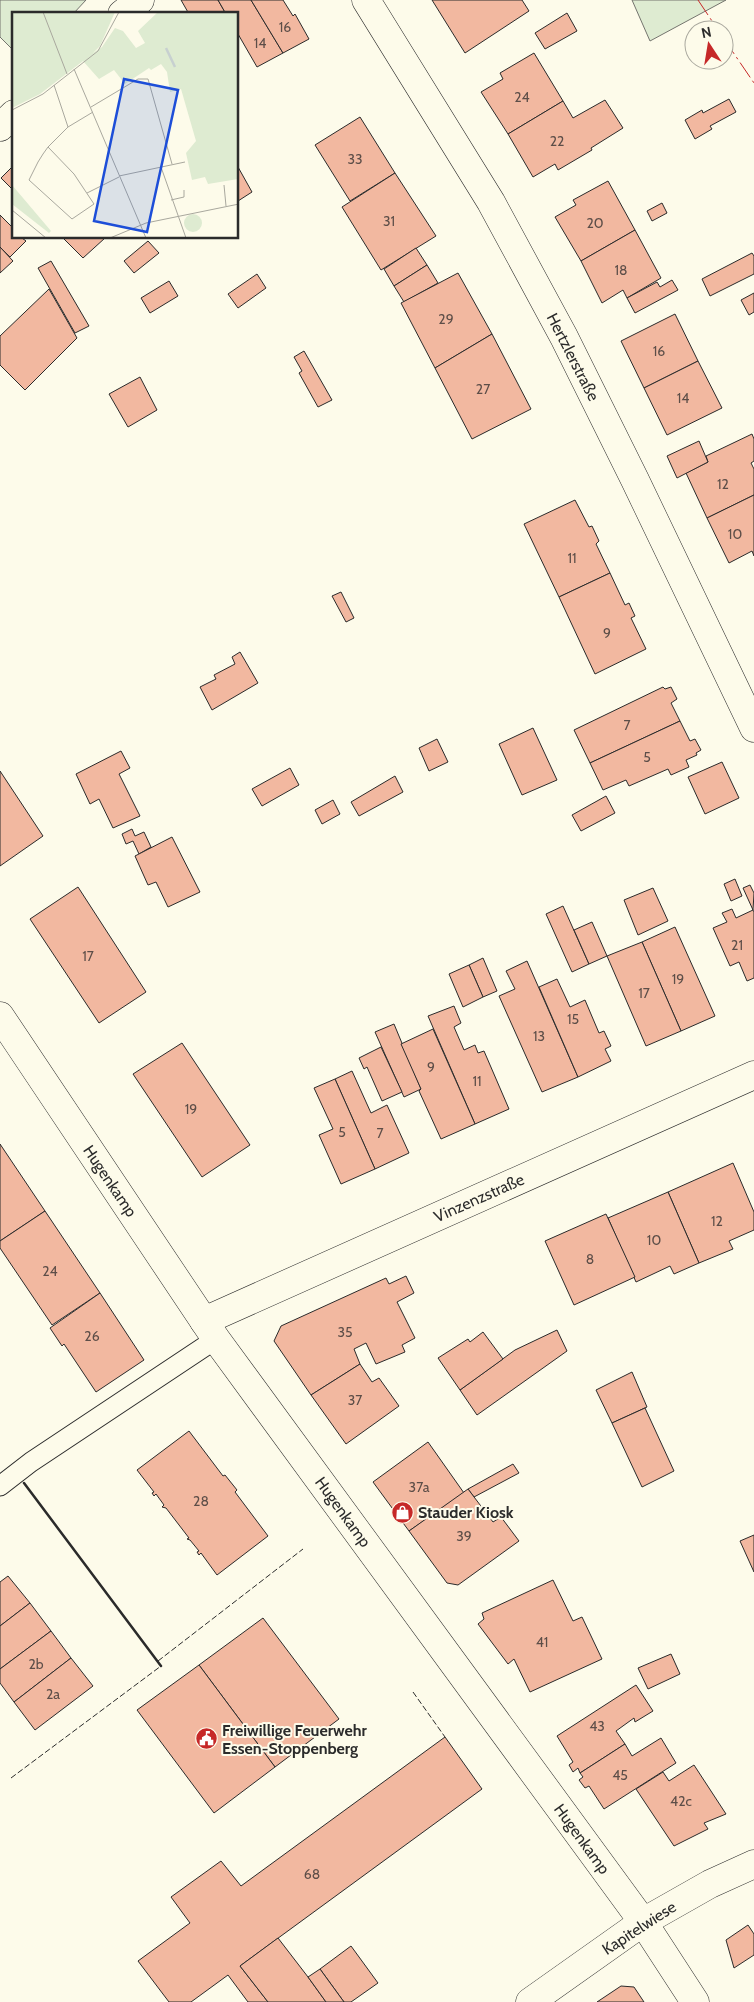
<svg xmlns="http://www.w3.org/2000/svg" width="754" height="2002" font-family="Cabin,sans-serif">
  <style>
    .green { fill: #deebd1; stroke: #74746e }
    .building { fill: #f2b8a0; stroke: #2b2b2b }
    .lines { fill: none; stroke-linecap: round; stroke-linejoin: round }
    .lane-casing { stroke: #2b2b2b; stroke-width: 21 }
    .street-casing { stroke: #2b2b2b; stroke-width: 29 }
    .lane { stroke: #fdfbea; stroke-width: 19 }
    .street { stroke: #fdfbea; stroke-width: 28 }
    .fence { stroke: #2b2b2b; stroke-width: 1; stroke-dasharray: 6 2.5; stroke-linecap: butt }
    .wall { stroke: #2b2b2b; stroke-width: 2.5 }
    .power { stroke: #c62828; stroke-width: 1; stroke-dasharray: 18 4 2.5 4; stroke-linecap: butt }
    .labels { text-anchor: middle; dominant-baseline: central; stroke-width: 4; stroke-linejoin: round; paint-order: stroke }
    .number-label { font-size: 14px; fill: #5d4e48 }
    .street-label { font-size: 16px; fill: #2b2b2b; stroke: #fdfbea }
    .poi-label { font-size: 16px; font-weight: bold; fill: #2b2b2b; stroke: #fdfbea; text-anchor: start }
    .inset-river { fill: none; stroke: #c7d0d0; stroke-width: 2.5 }
    .inset-road { fill: none; stroke: #a9a89e; stroke-width: 1 }
    .view { fill: #1d4ed8; fill-opacity: 0.15; stroke: #1d4ed8; stroke-width: 2.5 }
    .inset-edge { fill: none; stroke: #2b2b2b; stroke-width: 2.5 }
  </style>
  <rect width="100%" height="100%" fill="#fdfbea"/>
  <g class="green">
    <polygon points="0,0 86,0 73,14 14,14 14,51 0,37"/>
    <polygon points="632,0 726,0 650,41"/>
  </g>
  <g class="building">
    <polygon points="181,0 218,0 226,14 189,14"/>
    <polygon points="218,0 251,0 283,53 257,67 238,34 238,14 226,14"/>
    <polygon points="251,0 283,0 293,16 295,14 309,39 283,53"/>
    <polygon points="432,0 522,0 529,11 465,53"/>
    <polygon points="567,13 577,31 545,49 535,33"/>
    <polygon points="534,53 563,101 508,134 481,92 503,79 500,73"/>
    <polygon points="729,99 736,112 710,126 712,129 695,139 685,120 702,110 703,113"/>
    <polygon points="605,100 623,128 591,148 592,150 558,170 555,164 533,177 508,134 563,101 573,118"/>
    <polygon points="360,117 395,173 350,201 315,145"/>
    <polygon points="14,165 14,191 1,178"/>
    <polygon points="238,167 252,192 238,201"/>
    <polygon points="395,173 436,236 381,270 342,207"/>
    <polygon points="608,181 635,230 581,261 555,217 576,205 573,200"/>
    <polygon points="662,203 667,213 652,221 647,211"/>
    <polygon points="0,215 14,229 14,238 22,238 26,241 10,257 0,247"/>
    <polygon points="635,230 661,278 627,298 623,290 602,303 581,261"/>
    <polygon points="63,238 105,238 83,258"/>
    <polygon points="148,241 159,253 134,273 124,261"/>
    <polygon points="0,247 13,261 0,273"/>
    <polygon points="416,248 427,265 394,286 384,269"/>
    <polygon points="752,253 754,256 754,274 710,296 702,279"/>
    <polygon points="51,261 89,326 75,333 38,268"/>
    <polygon points="427,265 438,283 404,302 394,286"/>
    <polygon points="458,273 492,334 435,368 401,303"/>
    <polygon points="257,274 266,288 238,308 228,294"/>
    <polygon points="672,280 678,290 635,313 627,298 657,282 660,287"/>
    <polygon points="169,281 178,296 150,313 141,298"/>
    <polygon points="49,289 77,338 25,390 0,365 0,336"/>
    <polygon points="754,293 754,312 749,315 741,300"/>
    <polygon points="675,314 698,361 644,388 621,341"/>
    <polygon points="492,334 531,409 472,439 435,368"/>
    <polygon points="304,351 332,400 318,407 299,373 302,371 294,357"/>
    <polygon points="698,361 722,408 667,435 644,388"/>
    <polygon points="140,377 157,410 128,427 109,394"/>
    <polygon points="752,434 754,439 754,461 751,463 754,469 754,495 707,518 686,473 708,462 706,456"/>
    <polygon points="699,441 708,462 677,478 667,456"/>
    <polygon points="754,495 754,556 752,551 729,563 707,518"/>
    <polygon points="575,500 589,527 592,526 599,541 596,544 610,573 559,597 524,524"/>
    <polygon points="610,573 625,605 629,603 635,616 631,618 646,649 595,674 559,597"/>
    <polygon points="341,592 354,618 346,622 332,596"/>
    <polygon points="240,652 258,683 212,710 200,687 216,679 214,675 235,664 232,657"/>
    <polygon points="663,687 665,689 671,687 677,699 671,703 680,721 590,763 574,730"/>
    <polygon points="680,721 690,741 695,739 701,750 696,753 697,755 686,760 689,767 671,775 668,769 629,786 626,780 603,790 590,763"/>
    <polygon points="533,728 557,780 522,795 499,744"/>
    <polygon points="437,739 448,762 429,771 419,748"/>
    <polygon points="121,751 130,768 119,774 140,816 113,828 99,799 90,804 76,774"/>
    <polygon points="722,762 739,798 705,814 688,777"/>
    <polygon points="290,768 299,785 262,806 252,789"/>
    <polygon points="0,771 43,836 0,866"/>
    <polygon points="395,776 403,792 359,816 351,802"/>
    <polygon points="606,796 615,813 581,831 572,815"/>
    <polygon points="333,800 340,814 322,824 315,810"/>
    <polygon points="132,829 135,836 144,832 151,847 139,854 133,841 126,844 122,834"/>
    <polygon points="172,837 200,892 168,907 156,882 148,885 135,856"/>
    <polygon points="735,879 742,896 731,901 724,884"/>
    <polygon points="750,885 754,893 753,910 743,888"/>
    <polygon points="78,887 146,992 99,1023 30,919"/>
    <polygon points="653,888 668,921 638,935 624,900"/>
    <polygon points="563,906 589,964 572,972 546,914"/>
    <polygon points="732,909 736,918 753,910 754,912 754,978 747,981 739,962 730,966 713,928 727,922 722,913"/>
    <polygon points="592,922 607,956 589,964 574,930"/>
    <polygon points="675,927 715,1016 681,1031 642,942"/>
    <polygon points="642,942 681,1031 646,1046 607,956"/>
    <polygon points="483,958 497,991 483,997 469,965"/>
    <polygon points="527,961 578,1077 542,1092 499,996 515,989 506,971"/>
    <polygon points="469,965 483,997 463,1007 449,974"/>
    <polygon points="557,979 570,1007 585,1000 599,1033 604,1031 611,1046 605,1049 611,1061 578,1077 539,987"/>
    <polygon points="454,1006 461,1023 454,1027 464,1050 475,1045 478,1053 484,1051 509,1109 475,1124 428,1016"/>
    <polygon points="394,1024 421,1089 404,1097 375,1032"/>
    <polygon points="433,1029 475,1124 441,1139 419,1091 421,1089 401,1044"/>
    <polygon points="182,1043 250,1145 202,1177 133,1074"/>
    <polygon points="381,1047 402,1092 382,1101 367,1067 364,1069 359,1058"/>
    <polygon points="352,1071 371,1113 387,1105 409,1153 375,1169 335,1079"/>
    <polygon points="335,1079 375,1169 341,1184 319,1135 333,1129 314,1088"/>
    <polygon points="0,1144 45,1211 0,1241"/>
    <polygon points="733,1163 754,1212 754,1230 729,1241 733,1249 699,1263 668,1192"/>
    <polygon points="668,1192 699,1263 674,1274 670,1266 636,1282 608,1218"/>
    <polygon points="45,1211 100,1293 52,1325 0,1248 0,1241"/>
    <polygon points="606,1214 635,1277 574,1305 545,1241"/>
    <polygon points="406,1276 414,1293 397,1302 415,1338 402,1345 405,1352 376,1364 366,1343 354,1349 360,1364 311,1395 274,1341 281,1326 386,1278 389,1284"/>
    <polygon points="100,1293 144,1360 96,1392 64,1344 62,1346 50,1328"/>
    <polygon points="557,1330 567,1351 477,1415 460,1390 515,1350"/>
    <polygon points="483,1332 503,1359 460,1390 438,1358 468,1339 470,1342"/>
    <polygon points="360,1364 372,1382 379,1378 399,1406 346,1444 311,1395"/>
    <polygon points="632,1372 647,1407 612,1423 596,1390"/>
    <polygon points="645,1408 674,1471 642,1487 612,1423"/>
    <polygon points="189,1431 223,1476 225,1475 237,1490 235,1492 268,1536 217,1575 201,1553 199,1555 197,1552 199,1551 190,1540 187,1539 189,1538 166,1508 162,1507 164,1505 156,1494 154,1496 152,1493 154,1492 137,1470"/>
    <polygon points="428,1442 464,1493 409,1531 373,1482"/>
    <polygon points="513,1464 519,1473 474,1497 468,1489"/>
    <polygon points="468,1489 493,1522 501,1517 519,1541 458,1585 447,1583 409,1531"/>
    <polygon points="754,1535 754,1572 740,1541"/>
    <polygon points="8,1576 30,1603 0,1626 0,1582"/>
    <polygon points="553,1580 573,1621 582,1617 602,1659 530,1692 514,1659 508,1664 478,1624 484,1619 482,1613"/>
    <polygon points="30,1603 51,1631 0,1669 0,1626"/>
    <polygon points="263,1618 339,1719 275,1767 199,1665"/>
    <polygon points="51,1631 71,1658 14,1702 0,1683 0,1669"/>
    <polygon points="671,1654 680,1674 648,1689 638,1668"/>
    <polygon points="71,1658 93,1686 35,1730 14,1702"/>
    <polygon points="199,1665 275,1767 214,1813 137,1710"/>
    <polygon points="636,1685 653,1711 635,1722 634,1718 616,1731 625,1744 580,1773 578,1768 573,1772 569,1765 573,1762 557,1736"/>
    <polygon points="445,1737 482,1789 240,1966 268,2002 248,2002 228,1975 191,2002 169,2002 138,1961 190,1923 171,1897 221,1861 241,1886"/>
    <polygon points="661,1738 676,1763 604,1809 589,1786 585,1788 579,1780 583,1777 580,1773 625,1744 632,1756"/>
    <polygon points="694,1765 726,1814 704,1823 708,1829 674,1846 636,1789 663,1772 669,1781"/>
    <polygon points="748,1925 754,1934 754,1955 734,1968 726,1940"/>
    <polygon points="278,1938 308,1977 326,2002 268,2002 240,1966"/>
    <polygon points="351,1946 378,1983 351,2002 344,2002 320,1969"/>
    <polygon points="320,1969 344,2002 326,2002 308,1977"/>
    <polygon points="621,1986 634,1987 644,2002 597,2002"/>
  </g>
  <g class="lines">
    <defs>
      <polyline id="lane" points="0,1486 31,1462 216,1339"/>
      <g id="street">
        <polyline points="366,0 491,202 564,337 635,480 754,728"/>
        <polyline points="122,14 140,0"/>
        <polyline points="0,127 14,114"/>
        <polyline points="0,1016 216,1339 643,1922 695,2002"/>
        <polyline points="204,1321 754,1075"/>
        <polyline points="530,2002 643,1922 710,1884 754,1864"/>
      </g>
    </defs>
    <use href="#lane" class="lane-casing"/>
    <use href="#street" class="street-casing"/>
    <use href="#lane" class="lane"/>
    <use href="#street" class="street"/>
    <g class="fence">
      <polyline points="158,1661 303,1549"/>
      <polyline points="413,1692 445,1737"/>
      <polyline points="11,1778 161,1666"/>
    </g>
    <polyline class="wall" points="24,1483 161,1666"/>
    <g class="power">
      <polyline points="698,0 718,30"/>
      <polyline points="724,39 754,83"/>
    </g>
  </g>
  <defs>
    <symbol id="shop-disc" viewBox="-11 -11 22 22"><circle r="9.5" fill="#c62828" stroke="#fdfbea"/><path d="M-5-2.5h2.3a2.7 3.5 0 0 1 5.4 0H5L5.5 6h-11ZM-1.5-2.5h3a1.5 2.3 0 0 0-3 0Z" fill="#fff"/></symbol>
    <symbol id="civic-disc" viewBox="-11 -11 22 22"><circle r="9.5" fill="#c62828" stroke="#fdfbea"/><path d="M-.6-6.5H3V-4.5H.6V-3L4-1V1h2V6H-6V1h2V-1L-.6-3ZM-1.2 2.5V6h2.4V2.5Z" fill="#fff"/></symbol>
  </defs>
  <g fill-rule="evenodd">
    <use href="#shop-disc" x="390" y="1500" width="25" height="25"/>
    <use href="#civic-disc" x="194" y="1726" width="25" height="25"/>
  </g>
  <g class="labels">
    <g class="number-label">
      <text x="285" y="27">16</text>
      <text x="260" y="43">14</text>
      <text x="522" y="97">24</text>
      <text x="557" y="141">22</text>
      <text x="355" y="159">33</text>
      <text x="389" y="221">31</text>
      <text x="595" y="223">20</text>
      <text x="621" y="270">18</text>
      <text x="446" y="319">29</text>
      <text x="659" y="351">16</text>
      <text x="483" y="389">27</text>
      <text x="683" y="398">14</text>
      <text x="723" y="484">12</text>
      <text x="735" y="534">10</text>
      <text x="572" y="558">11</text>
      <text x="607" y="633">9</text>
      <text x="627" y="725">7</text>
      <text x="647" y="757">5</text>
      <text x="737" y="945">21</text>
      <text x="88" y="956">17</text>
      <text x="678" y="979">19</text>
      <text x="644" y="993">17</text>
      <text x="573" y="1019">15</text>
      <text x="539" y="1036">13</text>
      <text x="431" y="1067">9</text>
      <text x="477" y="1081">11</text>
      <text x="191" y="1109">19</text>
      <text x="342" y="1132">5</text>
      <text x="380" y="1133">7</text>
      <text x="717" y="1221">12</text>
      <text x="654" y="1240">10</text>
      <text x="590" y="1259">8</text>
      <text x="50" y="1271">24</text>
      <text x="345" y="1332">35</text>
      <text x="92" y="1336">26</text>
      <text x="355" y="1400">37</text>
      <text x="419" y="1487">37a</text>
      <text x="201" y="1501">28</text>
      <text x="464" y="1536">39</text>
      <text x="542" y="1642">41</text>
      <text x="36" y="1664">2b</text>
      <text x="53" y="1694">2a</text>
      <text x="597" y="1726">43</text>
      <text x="620" y="1775">45</text>
      <text x="681" y="1801">42c</text>
      <text x="312" y="1874">68</text>
    </g>
    <g class="street-label">
      <text transform="translate(573 357) rotate(63)">Hertzlerstraße</text>
      <text transform="translate(110 1181) rotate(56)">Hugenkamp</text>
      <text transform="translate(479 1198) rotate(-24)">Vinzenzstraße</text>
      <text transform="translate(343 1512) rotate(54)">Hugenkamp</text>
      <text transform="translate(582 1839) rotate(54)">Hugenkamp</text>
      <text transform="translate(639 1928) rotate(-33)">Kapitelwiese</text>
    </g>
    <g class="poi-label">
      <text x="418" y="1512">Stauder Kiosk</text>
      <text x="222" y="1730">Freiwillige Feuerwehr<tspan x="222" dy="18">Essen-Stoppenberg</tspan></text>
    </g>
  </g>
  <g transform="translate(12 12)">
    <rect width="226" height="226" fill="#fdfbea"/>
    <path d="M0 0H103L88 34 81 41 90 35 103 16 111 19 124 36 133 31 126 19 146 0H226V167L196 172 193 165 180 168 174 141 184 129 169 77 158 80 155 60 149 52 139 58 137 56 113 72 102 58 87 67 71 49 28 82 0 96ZM0 173 39 219 37 221 0 192ZM172 211a9 9 0 1 1 18 0a9 9 0 1 1-18 0Z" fill="#deebd1"/>
    <path class="inset-river" d="M154 36 163 55"/>
    <path class="inset-road" d="M31 0 55 62M62 57 134 226M42 73 56 115M79 95 126 67H136L160 152M0 98 31 82 86 39 107 0M36 135 62 162 82 192 60 207 17 168 26 150 31 142 36 135 56 115 81 100M149 155 174 226M107 164 173 150M212 173 214 194M75 181 107 165M159 188 172 185V178M0 198 34 226M98 226 134 211 227 192"/>
    <path class="view" d="M112 67 166 78 135 220 82 209Z"/>
    <rect width="226" height="226" class="inset-edge"/>
  </g>
  <g transform="translate(709 45) rotate(348)"><circle r="24" fill="#fdfbea" stroke="#a9a89e"/>
  <path d="M0-4L9 19L0 12L-9 19Z" fill="#c62828"/>
  <text y="-8" font-size="14" font-weight="bold" text-anchor="middle" fill="#2b2b2b">N</text>
  </g>
</svg>
